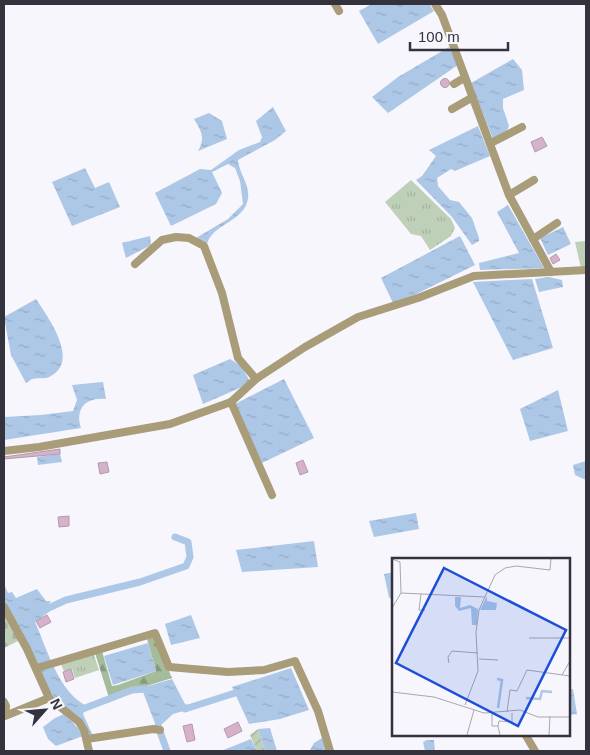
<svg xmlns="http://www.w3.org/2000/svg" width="590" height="755" font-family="Helvetica,sans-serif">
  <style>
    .grass { fill: url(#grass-tufts) }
    .forest { fill: url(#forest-firs) }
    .cemetery { fill: url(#cemetery-stones) }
    .park { fill: #bfd0b8 }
    .garden { fill: url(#garden-furrows) }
    .water { fill: url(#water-ripples) }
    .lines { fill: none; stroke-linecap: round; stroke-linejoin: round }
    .canal { stroke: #adc7e6; stroke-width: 7 }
    .building { fill: #d5b2ca; stroke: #b39aab }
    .street { stroke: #a89c79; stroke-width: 8 }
    .inset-river { fill: none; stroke: #adc7e6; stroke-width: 2.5 }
    .inset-road { fill: none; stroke: #a9a8b0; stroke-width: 1 }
    .view { fill: #1d4ed8; fill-opacity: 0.15; stroke: #1d4ed8; stroke-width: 2.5 }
    .inset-edge { fill: none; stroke: #34323d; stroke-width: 2.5 }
  </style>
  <defs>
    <pattern id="grass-tufts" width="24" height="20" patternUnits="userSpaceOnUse" patternTransform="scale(1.25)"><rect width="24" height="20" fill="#bfd0b8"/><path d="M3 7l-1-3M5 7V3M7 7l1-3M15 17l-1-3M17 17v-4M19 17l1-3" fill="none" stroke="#a5b39f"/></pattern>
    <pattern id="forest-firs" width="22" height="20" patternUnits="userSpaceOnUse" patternTransform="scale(1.25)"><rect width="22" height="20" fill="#a5bc9b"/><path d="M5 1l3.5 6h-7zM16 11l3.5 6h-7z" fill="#879980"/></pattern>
    <pattern id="cemetery-stones" width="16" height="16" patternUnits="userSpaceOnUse" patternTransform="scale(1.25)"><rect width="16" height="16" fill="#bfd0b8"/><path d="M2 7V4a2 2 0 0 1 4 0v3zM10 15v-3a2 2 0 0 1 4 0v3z" fill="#a5b39f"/></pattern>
    <pattern id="garden-furrows" width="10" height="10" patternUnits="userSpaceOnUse" patternTransform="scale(1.25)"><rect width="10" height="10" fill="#bfd0b8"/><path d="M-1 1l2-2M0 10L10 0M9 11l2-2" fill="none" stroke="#a5b39f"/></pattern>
    <pattern id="water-ripples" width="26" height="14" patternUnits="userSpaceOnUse" patternTransform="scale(1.25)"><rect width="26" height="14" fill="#adc7e6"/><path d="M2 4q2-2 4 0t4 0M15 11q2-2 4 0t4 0" fill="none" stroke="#95abc6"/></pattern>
  </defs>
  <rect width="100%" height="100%" fill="#f7f6fc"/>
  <g class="grass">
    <polygon points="411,180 451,219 455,228 451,236 430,250 421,236 411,234 385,202"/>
    <polygon points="93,652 99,670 75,678 72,669 64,671 60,662"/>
  </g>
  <polygon class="forest" points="154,637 172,678 109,698 95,653 102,651 112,686 118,685 156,671 147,639"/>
  <polygon class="cemetery" points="4,611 20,640 4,648"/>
  <polygon class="park" points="586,241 586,267 581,268 575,242"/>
  <polygon class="garden" points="258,729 265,751 257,751 250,735"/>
  <g class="water">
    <polygon points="372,4 429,4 434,11 378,44 359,11"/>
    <polygon points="449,47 458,65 388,113 372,97 398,77"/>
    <polygon points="513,59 522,70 524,90 503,99 503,108 509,126 505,135 493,139 471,83"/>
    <path d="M273 107 286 131 275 140 238 160C239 173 250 185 248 198 246 221 212 224 207 244L196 238 228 219 243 204 240 181 235 168 228 164 212 172 222 193 216 204 171 226 155 193 200 169 211 170 239 150 260 142 262 137 256 121Z"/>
    <path d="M209 113 222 121 227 139 198 151C206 138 201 131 194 119Z"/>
    <polygon points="478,126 490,156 455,171 451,169 437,178 438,186 450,200 459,202 472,218 479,238 479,241 472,245 452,217 416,180 422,176 436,156 429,150"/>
    <polygon points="85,168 95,188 109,182 120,207 72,226 52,182"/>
    <polygon points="508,205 544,268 480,270 479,263 519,253 497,212"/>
    <polygon points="563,227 571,244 548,255 540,238"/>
    <polygon points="150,236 151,245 126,258 122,243"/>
    <polygon points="460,236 475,265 394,305 381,278"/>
    <polygon points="549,277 562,280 563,287 539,292 535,279"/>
    <polygon points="532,279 553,348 513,360 473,282"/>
    <path d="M36 299C48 317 80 361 51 376 45 380 38 377 32 379 30 380 28 382 26 383L11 355 4 317Z"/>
    <polygon points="230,359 241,366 251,383 203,404 193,375"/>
    <polygon points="284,379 314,438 262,463 235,404"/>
    <path d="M103 382 106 399C85 397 75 409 81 428L4 440V417L41 415 73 411 77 400 72 385Z"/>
    <polygon points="558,390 568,431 530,441 520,409"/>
    <polygon points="60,454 62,462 38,465 37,457"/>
    <polygon points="586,461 586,480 575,475 573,465"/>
    <polygon points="416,513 419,529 374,537 369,521"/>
    <polygon points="314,541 318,567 242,572 236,550"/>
    <polygon points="394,572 394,597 389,598 384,574"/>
    <path d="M4 584 8 593 12 592 16 598 37 589 46 601H51L47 607 49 612 35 622C47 649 59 693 87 706L83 714 93 736H90L79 717 57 701 47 688 4 604Z"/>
    <polygon points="191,615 200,638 171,645 165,624"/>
    <polygon points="148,643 156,671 113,685 104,656"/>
    <polygon points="291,668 309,710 280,719 249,724 232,687"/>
    <polygon points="172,679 185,704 193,706 194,708 173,714 160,726 156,726 143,692 138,689"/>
    <polygon points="569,689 573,689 577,714 569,715"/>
    <polygon points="64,714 79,729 83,736 56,746 48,739 43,727 55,718"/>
    <polygon points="270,728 277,751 265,751 258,729"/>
    <polygon points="322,738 329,751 310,750 314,743"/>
    <polygon points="251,739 257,751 221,751"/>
    <polygon points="427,740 434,740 435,751 425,751 423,742"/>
  </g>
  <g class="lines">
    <g class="canal">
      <polyline points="40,612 66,600 140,582 186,566 190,557 188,542 175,537"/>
      <polyline points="185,709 235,693"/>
      <polyline points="80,710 132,690 145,689"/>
      <polyline points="158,726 167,751"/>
    </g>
  </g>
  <g class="building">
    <circle cx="445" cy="83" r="4.5"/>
    <polygon points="542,137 547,146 535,152 531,142"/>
    <polygon points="556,254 560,260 553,264 550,258"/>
    <polygon points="60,449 60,454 4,459 4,457"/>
    <polygon points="303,460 308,472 300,475 296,463"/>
    <polygon points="107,462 109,472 100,474 98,463"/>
    <polygon points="69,516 69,526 59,527 58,517"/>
    <polygon points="47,615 51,622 40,628 36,621"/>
    <polygon points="71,669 74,679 66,682 63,672"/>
    <polygon points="238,722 242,731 228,738 224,729"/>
    <polygon points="192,724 195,740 187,742 183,726"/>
  </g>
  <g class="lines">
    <g class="street">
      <polyline points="335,4 339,11"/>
      <polyline points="435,4 442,15 509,195 551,272"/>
      <polyline points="454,84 464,78"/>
      <polyline points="452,109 473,97"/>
      <polyline points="491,143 522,127"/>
      <polyline points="509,195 534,180"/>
      <polyline points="533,239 557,223"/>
      <polyline points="135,264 162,240 176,237 189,238 204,246 222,293 238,358 256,379"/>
      <polyline points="231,402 272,495"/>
      <polyline points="4,451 39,447 170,424 231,402 256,379 305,347 358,317 418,298 474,276 586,270"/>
      <polyline points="4,607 27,649 49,698 79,722 84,730 89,751"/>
      <polyline points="37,668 155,633 169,667 228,672 264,670 295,661 318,711 330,751"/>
      <polyline points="4,702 6,706 5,716 49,698"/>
      <polyline points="525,734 535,751"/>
      <polyline points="87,739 153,729 160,730"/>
    </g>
  </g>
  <g transform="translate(392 558)">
    <rect width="178" height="178" fill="#f7f6fc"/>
    <path d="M95 38V43L105 45 104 52H88ZM63 39H69L68 50 78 47 86 51 85 67H80L79 50 67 53 63 48Z" fill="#adc7e6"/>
    <path class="inset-river" d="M105 121 110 122 106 150M134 140 148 141 150 133 160 134"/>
    <path class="inset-road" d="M0 1 8 4 9 35 93 39M29 36 27 52H33M0 50 9 35M137 80H178M87 101 106 102M57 105 56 99 60 93 86 95M170 117 178 103M0 134 42 139 92 155 128 152 146 159H178M73 147 86 113 84 74 87 52 103 17 113 10 124 8 158 12 159 0M115 154 118 132 125 133 135 112 178 118M100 155V168H106L108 177M106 168 107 163 120 164V155M75 177 82 152M157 177 158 158"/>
    <path class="view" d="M52 10 174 72 126 168 4 105Z"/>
    <rect width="178" height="178" class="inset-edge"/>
  </g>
  <rect width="590" height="755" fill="none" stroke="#34323d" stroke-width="10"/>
  <g transform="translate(45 710) rotate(63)" stroke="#f7f6fc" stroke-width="4" paint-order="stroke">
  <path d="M0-4L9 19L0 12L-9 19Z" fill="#34323d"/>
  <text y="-8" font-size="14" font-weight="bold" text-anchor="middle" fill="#34323d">N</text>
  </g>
  <path d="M410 42v8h98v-8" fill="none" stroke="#34323d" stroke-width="2.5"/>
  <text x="418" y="42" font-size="15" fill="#34323d" stroke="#f7f6fc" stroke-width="4" paint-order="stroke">100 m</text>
</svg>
